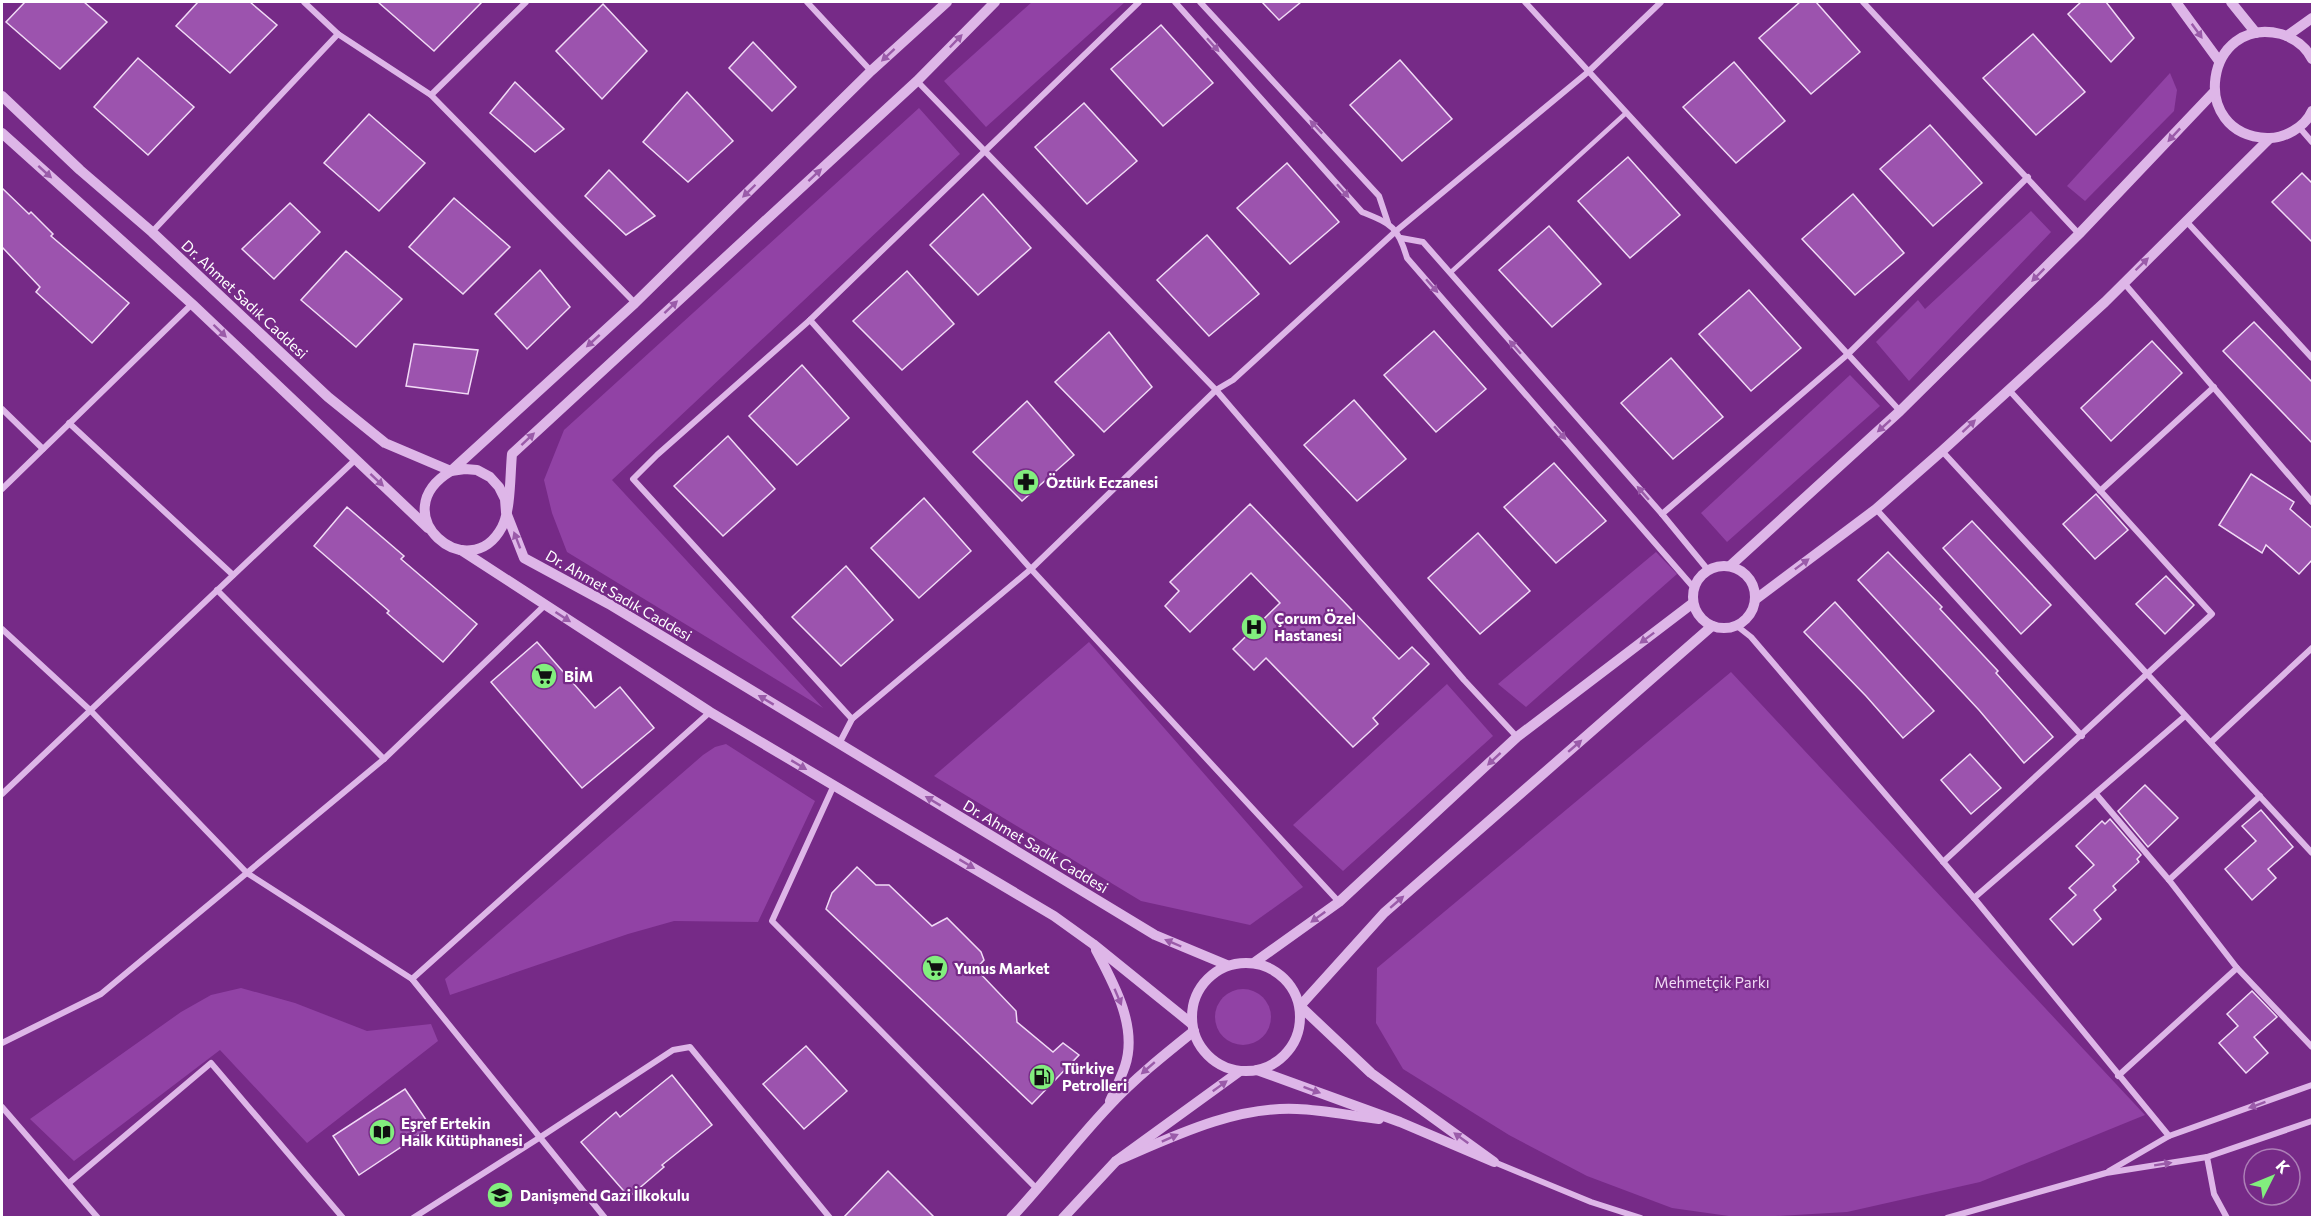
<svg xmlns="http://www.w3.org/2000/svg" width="2314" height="1219" font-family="Commissioner,sans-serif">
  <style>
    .green { fill: #9142a5 }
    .building { fill: #9c53ae; stroke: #f1daf6; stroke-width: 1.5 }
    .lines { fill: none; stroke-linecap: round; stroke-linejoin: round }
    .service { stroke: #deb6e8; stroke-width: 4.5 }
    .minor { stroke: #deb6e8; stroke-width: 6 }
    .tertiary { stroke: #deb6e8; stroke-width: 10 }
    .oneway { fill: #9a5ba9 }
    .labels { text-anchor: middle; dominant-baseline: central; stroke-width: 4.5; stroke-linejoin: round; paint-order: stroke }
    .street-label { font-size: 15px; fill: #fff; stroke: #762a87 }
    .poi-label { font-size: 15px; font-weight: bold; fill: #fff; stroke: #762a87; text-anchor: start }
    .park-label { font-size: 15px; fill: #f1daf6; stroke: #762a87 }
  </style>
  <rect width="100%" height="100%" fill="#762a87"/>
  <g class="green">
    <polygon points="1032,2 1125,2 986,127 944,81"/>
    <polygon points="2170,73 2177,90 2174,111 2085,201 2067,186"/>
    <polygon points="919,108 960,154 612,480 823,708 567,552 552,513 544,480 564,430"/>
    <polygon points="2031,211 2051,232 1909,381 1876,342 1918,300 1925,309"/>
    <polygon points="1850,375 1880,406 1727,542 1701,513"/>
    <polygon points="1656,552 1677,574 1526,707 1498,684"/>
    <polygon points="1089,642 1303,887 1250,925 1141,901 934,776"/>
    <polygon points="1731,672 2145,1115 1980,1182 1847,1212 1743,1218 1672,1208 1587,1176 1509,1135 1403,1069 1376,1023 1377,968"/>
    <polygon points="1447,684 1493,736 1343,871 1293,825"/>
    <polygon points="726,744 815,801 758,922 674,921 628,934 450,995 445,979 703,755 715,747"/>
    <polygon points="241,988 295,1003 367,1031 431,1024 438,1041 307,1143 220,1050 74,1161 30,1119 181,1012 211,995"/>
    <circle cx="1243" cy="1017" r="28"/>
  </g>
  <g class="building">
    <polygon points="25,2 84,2 107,22 60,69 6,22"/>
    <polygon points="198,2 250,2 277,25 230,73 176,26"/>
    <polygon points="378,2 482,2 434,51"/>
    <polygon points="1262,2 1301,2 1279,20"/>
    <polygon points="1800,2 1816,2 1860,52 1811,94 1759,38"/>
    <polygon points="2081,2 2106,2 2134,38 2111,62 2068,14"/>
    <polygon points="603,4 647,51 602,99 556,51"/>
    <polygon points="1161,25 1213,83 1163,126 1111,69"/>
    <polygon points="2033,34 2085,92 2036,135 1983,78"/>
    <polygon points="753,42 796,87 772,111 729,68"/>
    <polygon points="138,58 194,107 148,155 94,107"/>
    <polygon points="1400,60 1452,119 1402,161 1350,105"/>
    <polygon points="1734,62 1785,121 1736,163 1683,107"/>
    <polygon points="515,82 564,129 535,152 490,113"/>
    <polygon points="687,92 733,141 688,182 643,142"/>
    <polygon points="1084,103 1137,161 1087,204 1035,147"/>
    <polygon points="369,114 425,163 379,211 324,163"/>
    <polygon points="1930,125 1982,183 1933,226 1880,169"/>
    <polygon points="1628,157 1680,215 1630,258 1578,201"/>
    <polygon points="1287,163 1339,222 1290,264 1237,208"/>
    <polygon points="609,170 655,216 626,235 585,196"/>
    <polygon points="2302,173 2313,184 2313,243 2272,202"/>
    <polygon points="2,188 29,214 31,212 53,234 51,236 129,303 92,343 36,292 40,287 2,247"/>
    <polygon points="983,194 1031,248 978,295 930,245"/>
    <polygon points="1853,194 1904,253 1855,295 1802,239"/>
    <polygon points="454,198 510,247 463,294 409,247"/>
    <polygon points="290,203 320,232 274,279 242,249"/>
    <polygon points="1549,226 1601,284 1552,327 1499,270"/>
    <polygon points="1207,235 1259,294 1209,336 1157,280"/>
    <polygon points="346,251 402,299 356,347 301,300"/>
    <polygon points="540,270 570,307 527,349 495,314"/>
    <polygon points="907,271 954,324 902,370 853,321"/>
    <polygon points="1749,290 1801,348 1751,391 1699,334"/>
    <polygon points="2254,322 2313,383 2313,444 2223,351"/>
    <polygon points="1434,331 1486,389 1436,432 1384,375"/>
    <polygon points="1109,332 1152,387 1104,432 1055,382"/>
    <polygon points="2152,341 2182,373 2111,441 2081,408"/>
    <polygon points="414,344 478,350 468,394 406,386"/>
    <polygon points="1671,358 1723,417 1673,459 1621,403"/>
    <polygon points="802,365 849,418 797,465 749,416"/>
    <polygon points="1354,400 1406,459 1357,501 1304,445"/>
    <polygon points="1027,401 1074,455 1022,501 973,452"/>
    <polygon points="728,436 775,489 723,536 674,486"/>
    <polygon points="1554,463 1606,521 1556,563 1504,507"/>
    <polygon points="2251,474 2294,502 2290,509 2313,529 2313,559 2299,574 2266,545 2262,553 2219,525"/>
    <polygon points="2096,494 2128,530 2095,559 2063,524"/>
    <polygon points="924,498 971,551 919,598 871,548"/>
    <polygon points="1250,504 1399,659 1412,647 1429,664 1373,718 1378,724 1353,747 1266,658 1254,670 1233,649 1280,603 1251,573 1190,632 1165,606 1179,591 1170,582"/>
    <polygon points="347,507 404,556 401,559 477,624 443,662 387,613 389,611 314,546"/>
    <polygon points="1972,521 2051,605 2021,634 1943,548"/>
    <polygon points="1478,533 1530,591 1480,634 1428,578"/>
    <polygon points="1888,552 1942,607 1940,609 1998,671 1996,673 2053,737 2024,763 1979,710 1858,580"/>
    <polygon points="846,566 893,620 841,666 792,617"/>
    <polygon points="2166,576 2194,605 2165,634 2136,604"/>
    <polygon points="1835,602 1934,711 1903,738 1866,696 1804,632"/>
    <polygon points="537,642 595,708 620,687 654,728 582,788 491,682"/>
    <polygon points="1970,754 2001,788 1971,814 1941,780"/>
    <polygon points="2145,785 2178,818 2148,847 2118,811"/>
    <polygon points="2261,810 2293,847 2268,869 2276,878 2252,900 2225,869 2256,841 2242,826"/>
    <polygon points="2110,819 2141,855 2137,859 2139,862 2113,886 2116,890 2094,910 2101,919 2073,945 2050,919 2076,895 2069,888 2094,865 2076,846 2102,821 2105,824"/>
    <polygon points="857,867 876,885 889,885 932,926 947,918 981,952 984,960 976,969 1016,1011 1017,1022 1053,1052 1063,1043 1079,1055 1032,1104 826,909 832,893"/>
    <polygon points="2252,991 2277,1017 2254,1037 2268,1053 2246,1073 2219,1043 2238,1026 2227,1014"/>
    <polygon points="806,1046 847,1091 804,1129 763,1084"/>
    <polygon points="672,1075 712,1125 662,1165 664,1167 629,1197 581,1142 616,1112 620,1117"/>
    <polygon points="405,1089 431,1127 359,1175 333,1136"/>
    <polygon points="888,1171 935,1218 843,1218"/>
  </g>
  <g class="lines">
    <polyline class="service" points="1450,273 1626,113"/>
    <g class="minor">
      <polyline points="304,2 338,34 431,95 635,303"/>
      <polyline points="807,2 871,71"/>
      <path d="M1175 2 1362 212C1391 224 1398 226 1407 258L1694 588"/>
      <polyline points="1200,2 1379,196 1388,223"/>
      <polyline points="1525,2 1900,411"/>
      <polyline points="1863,2 2079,234"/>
      <polyline points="917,81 1216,390 1464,680 1517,737"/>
      <polyline points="431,95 526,2"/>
      <polyline points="2299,127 2312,142"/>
      <polyline points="2186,221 2312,358"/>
      <polyline points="152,232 338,34"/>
      <polyline points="1401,238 1423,242 1662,514 1708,570"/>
      <polyline points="2124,283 2312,502"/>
      <polyline points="810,320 1031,569 1339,902"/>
      <polyline points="2,409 43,449"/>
      <polyline points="69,423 233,575"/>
      <polyline points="1942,451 2312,853"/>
      <polyline points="2,489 192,304"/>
      <polyline points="2100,491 2214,387"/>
      <polyline points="1876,509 2082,736"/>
      <polyline points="1662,514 1847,355 2028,177"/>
      <polyline points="217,590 384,759"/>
      <polyline points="1737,626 1751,637 1974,898 2169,1136"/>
      <polyline points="2,629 91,711 247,873 412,979 605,1218"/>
      <polyline points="852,719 633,479 657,455 810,320 1139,2"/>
      <polyline points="2211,742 2312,648"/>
      <polyline points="839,744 852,719 1031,569 1216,390 1233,380 1396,231 1588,72 1661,2"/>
      <polyline points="834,785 772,921 1038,1190"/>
      <polyline points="2,794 355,460"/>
      <polyline points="2096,794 2169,880 2237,968 2312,1047"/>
      <polyline points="1943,862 2212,614 2009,390"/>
      <polyline points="2169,880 2260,796"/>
      <polyline points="1974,898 2185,716"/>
      <polyline points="412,979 710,712"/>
      <polyline points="2,1043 101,994 384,759 544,606"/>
      <polyline points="2118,1076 2237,968"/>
      <polyline points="2,1107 98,1218"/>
      <polyline points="2207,1157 2214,1194 2227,1218"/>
      <polyline points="1494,1162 1591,1202 1641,1218"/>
      <polyline points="2109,1171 2169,1136 2312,1085"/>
      <polyline points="69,1183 211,1063 343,1218"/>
      <polyline points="413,1218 539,1138 673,1050 690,1047 830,1218"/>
      <polyline points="1947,1218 2106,1173 2207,1157 2312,1121"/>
    </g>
    <g class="tertiary">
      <path d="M947 2 871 71 635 303 451 471C381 513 469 589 502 527 511 510 510 474 512 454L917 81 995 2"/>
      <polyline points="2176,2 2219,61"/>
      <polyline points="2231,2 2256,33"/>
      <polyline points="2287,36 2312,18"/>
      <path d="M2312 59C2306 47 2294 38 2281 34 2205 15 2187 135 2267 138 2284 139 2305 127 2312 111"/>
      <polyline points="2,96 80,170 152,232 328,397 385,443 451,471 465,469 477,470 490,477 499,487 505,499 506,512 524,558 609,604 1155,935 1227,965"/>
      <polyline points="2,133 192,304 428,528"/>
      <polyline points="461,550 710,712 1054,916 1093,944 1192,1024"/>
      <circle cx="1724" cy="597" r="31"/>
      <polyline points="1730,566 1900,411 2079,234 2214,92"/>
      <polyline points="1756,599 1876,509 1942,451 2105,302 2270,138"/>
      <path d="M1096 950C1114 984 1138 1027 1125 1066 1121 1078 1115 1090 1110 1101"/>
      <polyline points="1255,962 1339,902 1517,737 1693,603"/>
      <circle cx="1246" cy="1017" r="54"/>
      <polyline points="1257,1070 1400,1122 1494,1162 1371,1073 1300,1006 1384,913 1712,626"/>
      <path d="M1116 1161C1172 1137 1234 1106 1297 1109 1324 1110 1352 1116 1379 1119"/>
      <path d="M1011 1218C1045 1182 1074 1143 1108 1107 1134 1079 1164 1055 1194 1031"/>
      <polyline points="1063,1218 1116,1161 1240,1071"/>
    </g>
  </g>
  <defs><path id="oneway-solid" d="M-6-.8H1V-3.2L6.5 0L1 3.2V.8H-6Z" transform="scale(1.5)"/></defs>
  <g class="oneway">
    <use href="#oneway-solid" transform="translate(2197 31) rotate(54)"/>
    <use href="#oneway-solid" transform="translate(956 41) rotate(-46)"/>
    <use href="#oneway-solid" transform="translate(1213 45) rotate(48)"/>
    <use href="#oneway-solid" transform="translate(888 55) rotate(137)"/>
    <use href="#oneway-solid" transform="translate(1316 127) rotate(-133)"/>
    <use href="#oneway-solid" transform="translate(2174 135) rotate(133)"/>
    <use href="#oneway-solid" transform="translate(45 172) rotate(42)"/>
    <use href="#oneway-solid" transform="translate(815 175) rotate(-43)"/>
    <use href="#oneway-solid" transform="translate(749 191) rotate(136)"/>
    <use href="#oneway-solid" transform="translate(1343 191) rotate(48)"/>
    <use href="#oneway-solid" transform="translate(2142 264) rotate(-44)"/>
    <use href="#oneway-solid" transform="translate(2038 275) rotate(135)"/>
    <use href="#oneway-solid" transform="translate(1432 286) rotate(49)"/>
    <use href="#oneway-solid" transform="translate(671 307) rotate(-43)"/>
    <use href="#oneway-solid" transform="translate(220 331) rotate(44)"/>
    <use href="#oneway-solid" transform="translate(593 341) rotate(138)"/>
    <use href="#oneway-solid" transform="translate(1515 347) rotate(-131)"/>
    <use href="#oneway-solid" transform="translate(1884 426) rotate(138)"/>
    <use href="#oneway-solid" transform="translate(1969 426) rotate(-43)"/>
    <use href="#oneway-solid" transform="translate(1560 433) rotate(49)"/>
    <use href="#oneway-solid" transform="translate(528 439) rotate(-43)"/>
    <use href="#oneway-solid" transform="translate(377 480) rotate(43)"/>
    <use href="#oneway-solid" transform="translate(1643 493) rotate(-131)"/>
    <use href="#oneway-solid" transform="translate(517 540) rotate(-111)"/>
    <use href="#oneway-solid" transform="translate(1802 564) rotate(-37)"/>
    <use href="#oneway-solid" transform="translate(563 617) rotate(33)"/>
    <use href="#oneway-solid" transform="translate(1647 638) rotate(143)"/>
    <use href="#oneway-solid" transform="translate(766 700) rotate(-149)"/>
    <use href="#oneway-solid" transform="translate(1575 746) rotate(-41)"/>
    <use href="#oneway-solid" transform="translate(1494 759) rotate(137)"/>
    <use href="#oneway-solid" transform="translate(799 765) rotate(31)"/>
    <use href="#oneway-solid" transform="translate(933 801) rotate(-149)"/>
    <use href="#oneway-solid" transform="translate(967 864) rotate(31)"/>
    <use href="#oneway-solid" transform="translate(1397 902) rotate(-41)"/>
    <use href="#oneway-solid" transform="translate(1318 917) rotate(144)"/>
    <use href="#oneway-solid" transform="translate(1173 943) rotate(-157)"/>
    <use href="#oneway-solid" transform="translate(1118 997) rotate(67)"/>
    <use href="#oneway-solid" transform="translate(1148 1068) rotate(139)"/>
    <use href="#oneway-solid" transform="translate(1220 1086) rotate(-36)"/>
    <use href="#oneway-solid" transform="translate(1312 1090) rotate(20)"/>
    <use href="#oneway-solid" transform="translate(2257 1105) rotate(160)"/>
    <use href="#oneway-solid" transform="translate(1170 1138) rotate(-24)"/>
    <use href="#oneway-solid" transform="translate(1461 1138) rotate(-144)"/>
    <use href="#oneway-solid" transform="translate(2163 1164) rotate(-9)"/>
  </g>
  <defs>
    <symbol id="pharmacy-disc" viewBox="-11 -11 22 22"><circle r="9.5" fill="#82ee7e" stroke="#762a87"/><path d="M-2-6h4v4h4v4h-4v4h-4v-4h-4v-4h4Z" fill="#111"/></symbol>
    <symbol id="hospital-disc" viewBox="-11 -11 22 22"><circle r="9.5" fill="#82ee7e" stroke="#762a87"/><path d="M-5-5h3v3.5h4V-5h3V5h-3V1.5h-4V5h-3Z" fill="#111"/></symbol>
    <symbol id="supermarket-disc" viewBox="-11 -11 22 22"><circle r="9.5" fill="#82ee7e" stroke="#762a87"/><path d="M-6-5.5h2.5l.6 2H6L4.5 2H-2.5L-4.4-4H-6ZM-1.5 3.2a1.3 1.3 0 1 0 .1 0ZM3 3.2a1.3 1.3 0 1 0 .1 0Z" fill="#111"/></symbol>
    <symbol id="fuel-disc" viewBox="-11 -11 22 22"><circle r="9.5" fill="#82ee7e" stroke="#762a87"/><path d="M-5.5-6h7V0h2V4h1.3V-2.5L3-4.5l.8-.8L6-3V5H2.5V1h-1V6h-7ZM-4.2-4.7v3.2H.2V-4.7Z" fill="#111"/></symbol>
    <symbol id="library-disc" viewBox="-11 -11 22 22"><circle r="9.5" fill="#82ee7e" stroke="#762a87"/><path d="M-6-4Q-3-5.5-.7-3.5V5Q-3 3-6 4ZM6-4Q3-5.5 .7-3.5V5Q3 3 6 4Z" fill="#111"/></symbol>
    <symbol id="school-disc" viewBox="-11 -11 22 22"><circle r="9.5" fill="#82ee7e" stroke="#762a87"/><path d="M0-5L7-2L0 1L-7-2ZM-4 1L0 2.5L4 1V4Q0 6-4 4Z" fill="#111"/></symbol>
  </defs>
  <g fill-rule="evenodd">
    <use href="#pharmacy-disc" x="1011" y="467" width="30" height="30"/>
    <use href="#hospital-disc" x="1239" y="612" width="30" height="30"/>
    <use href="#supermarket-disc" x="529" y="661" width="30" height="30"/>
    <use href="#supermarket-disc" x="920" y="953" width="30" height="30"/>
    <use href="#fuel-disc" x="1027" y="1062" width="30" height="30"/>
    <use href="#library-disc" x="367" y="1117" width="30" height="30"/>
    <use href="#school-disc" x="485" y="1180" width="30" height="30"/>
  </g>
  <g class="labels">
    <g class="street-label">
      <text transform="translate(245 299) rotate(43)">Dr. Ahmet Sadık Caddesi</text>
      <text transform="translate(619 595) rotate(30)">Dr. Ahmet Sadık Caddesi</text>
      <text transform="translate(1036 846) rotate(31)">Dr. Ahmet Sadık Caddesi</text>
    </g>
    <g class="poi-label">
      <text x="1046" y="482">Öztürk Eczanesi</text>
      <text x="1274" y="618">Çorum Özel<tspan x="1274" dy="17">Hastanesi</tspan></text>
      <text x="564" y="676">BİM</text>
      <text x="954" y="968">Yunus Market</text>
      <text x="1062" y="1068">Türkiye<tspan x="1062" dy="17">Petrolleri</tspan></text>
      <text x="401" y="1123">Eşref Ertekin<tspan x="401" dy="17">Halk Kütüphanesi</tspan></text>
      <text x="520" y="1195">Danişmend Gazi İlkokulu</text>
    </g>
    <g class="park-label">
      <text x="1712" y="982">Mehmetçik Parkı</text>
    </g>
  </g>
  <rect width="2314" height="1219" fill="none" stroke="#ffffff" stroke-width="6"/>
  <g transform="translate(2272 1177) rotate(47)"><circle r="28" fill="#762a87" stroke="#ad7fb7" stroke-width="1.5"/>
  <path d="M0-4.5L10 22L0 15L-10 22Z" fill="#82ee7e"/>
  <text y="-9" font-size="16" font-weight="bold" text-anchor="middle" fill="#ffffff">K</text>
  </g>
</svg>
